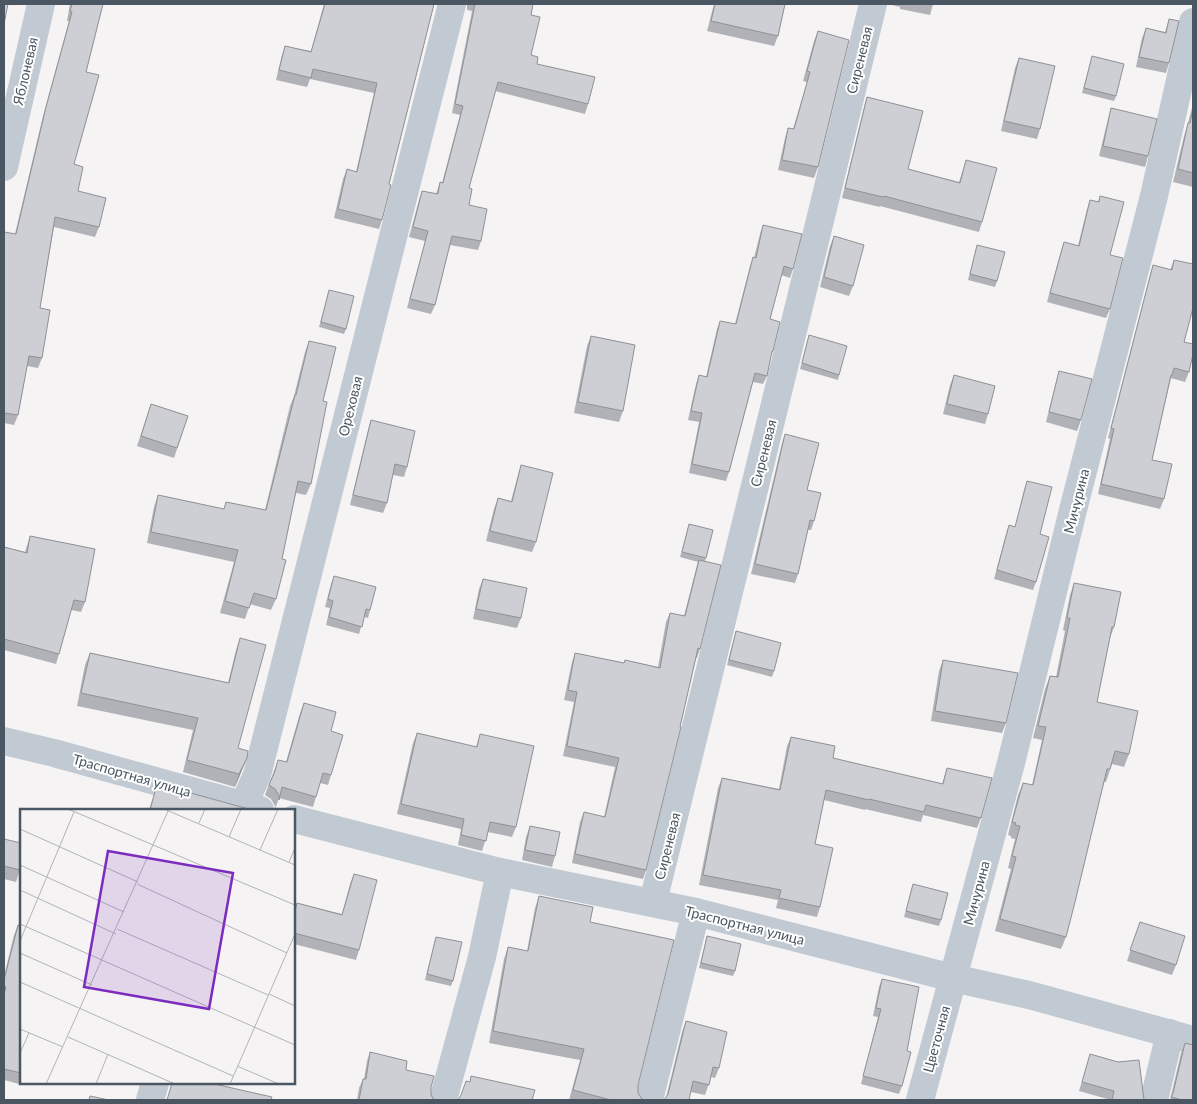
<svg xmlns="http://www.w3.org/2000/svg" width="1197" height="1104" font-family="Lato,sans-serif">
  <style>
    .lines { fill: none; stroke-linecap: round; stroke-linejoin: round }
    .street { stroke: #c1cad2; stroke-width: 28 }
    .wall { fill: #b0b2b7 }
    .shaded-wall { fill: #909195 }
    .building { fill: #cdcfd5; stroke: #909195 }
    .labels { text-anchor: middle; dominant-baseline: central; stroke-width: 4; stroke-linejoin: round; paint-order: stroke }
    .street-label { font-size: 14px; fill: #4a5661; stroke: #fff }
    .inset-road { fill: none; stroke: #b1b4b9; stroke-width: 1 }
    .view { fill: #7b2cbf; fill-opacity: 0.15; stroke: #7b2cbf; stroke-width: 2.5 }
    .inset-edge { fill: none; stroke: #4a5661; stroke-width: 2.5 }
  </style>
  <rect width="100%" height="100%" fill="#f5f3f3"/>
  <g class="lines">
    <g class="street">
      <polyline points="4,167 41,4"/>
      <polyline points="4,741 54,753 260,810"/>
      <polyline points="243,806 257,775 452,4"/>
      <polyline points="294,819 500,872 696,912 953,978 1029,995 1193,1040"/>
      <polyline points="653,902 873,4"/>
      <polyline points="150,1100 155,1083"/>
      <polyline points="443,1100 482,957 500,872"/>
      <polyline points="649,1100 696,912"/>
      <polyline points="920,1100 1011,763 1074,506 1154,196 1193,22"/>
      <polyline points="1154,1100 1170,1033"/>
    </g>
  </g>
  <g class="wall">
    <polygon points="70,4 103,4 86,72 74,164 78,191 99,227 95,237 54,227 40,308 42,358 38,368 27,366 18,415 14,425 4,423 4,232 15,234 43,116 69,21 67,21"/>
    <polygon points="324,4 434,4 389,184 382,220 379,229 334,218 343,179 347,169 356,172 374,93 310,79 307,87 276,80 282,55 285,46 311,51"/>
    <polygon points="467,4 533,4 531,15 531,55 537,64 588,104 585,114 495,91 469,188 469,205 481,241 478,250 450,245 435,305 431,314 407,308 425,241 409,237 419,200 422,191 436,194 440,182 442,183 460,115 452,113 472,11 467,10"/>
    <polygon points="714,4 785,4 778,36 774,46 707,31"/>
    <polygon points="888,4 933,4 930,15 900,9 900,7"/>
    <polygon points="1169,19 1169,63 1166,73 1136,67 1142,38 1146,28 1165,32"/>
    <polygon points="818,31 818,167 814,178 778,170 785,138 788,128 793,129 807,82 803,81 814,41"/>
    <polygon points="1092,56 1116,96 1114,101 1082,93"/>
    <polygon points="1019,58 1040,129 1037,139 1001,131 1015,68"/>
    <polygon points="867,97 908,169 959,182 966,160 982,222 979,232 880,206 880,207 842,198 864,107"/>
    <polygon points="1193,104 1193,187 1173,182 1184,136 1188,123"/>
    <polygon points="1111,108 1148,156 1145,167 1099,156 1108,119"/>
    <polygon points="1100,196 1110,255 1110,309 1106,318 1047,302 1061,251 1064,242 1078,246 1087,209 1090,200 1098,202"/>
    <polygon points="763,225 793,269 790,278 781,275 770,319 773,351 770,358 767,376 763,384 753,382 729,472 726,481 689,473 699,422 688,420 696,384 699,375 706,377 717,329 720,321 735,324 750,266 753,257 754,258 760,234"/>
    <polygon points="834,236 853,286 849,296 820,287 830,246"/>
    <polygon points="977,245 997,281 995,287 968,280"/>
    <polygon points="1174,260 1189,372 1185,382 1171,378 1169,386 1152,460 1164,499 1160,509 1098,494 1110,439 1108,438 1150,275 1153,265 1170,270"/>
    <polygon points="329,290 346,329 344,334 319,327"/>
    <polygon points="809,335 839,375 838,380 800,369"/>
    <polygon points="591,336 623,411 619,422 574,413 587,346"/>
    <polygon points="309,341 323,401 311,484 306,495 296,493 282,559 276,599 271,610 250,604 245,619 220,613 234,562 147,543 154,507 158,495 224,509 226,502 265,510 290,406 294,396 305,352"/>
    <polygon points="1059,371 1081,420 1077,431 1046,422 1056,382"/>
    <polygon points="954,375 988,414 985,424 943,414 950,385"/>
    <polygon points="151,404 188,416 174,458 137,446"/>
    <polygon points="371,420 407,467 404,477 393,475 387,503 383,513 350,505 368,430"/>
    <polygon points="785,434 807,490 814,521 811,530 808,530 798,574 795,583 751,574 782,443"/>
    <polygon points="521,465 536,542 532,552 486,541 494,509 498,498 511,501 518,475"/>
    <polygon points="1027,481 1040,534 1036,582 1033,590 994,579 1006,534 1009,525 1015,527 1024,490"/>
    <polygon points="689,524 713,530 705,561 700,649 697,658 696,658 646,870 643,879 572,863 580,822 584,812 604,817 615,767 563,756 574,702 564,700 572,662 575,653 624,663 625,660 658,667 666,622 670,613 684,616 696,569 698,562 680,557"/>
    <polygon points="30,536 85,602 81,612 71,610 59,654 56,664 4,650 4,547 25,552"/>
    <polygon points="334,576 370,610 368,618 364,617 359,634 326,625 330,608 325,607 331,584"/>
    <polygon points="483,579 521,618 517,628 473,619 479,589"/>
    <polygon points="1074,583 1114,627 1110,638 1097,702 1129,754 1124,767 1112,764 1106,782 1104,782 1066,937 1061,949 995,931 1011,869 1008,868 1015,839 1011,838 1011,836 1008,835 1018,795 1023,783 1032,785 1042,740 1033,738 1045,689 1050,676 1056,677 1065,631 1063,630 1070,595"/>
    <polygon points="736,631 774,671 772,677 727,665"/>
    <polygon points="240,638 238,748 247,758 235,787 183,772 193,730 77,706 85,665 90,653 228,683 236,650"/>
    <polygon points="943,660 1006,723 1002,733 931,721 939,671"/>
    <polygon points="304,703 331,731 331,775 328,785 320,783 313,807 279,798 275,809 275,806 271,799 265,795 278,760 286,762 300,713"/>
    <polygon points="417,733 476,747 480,734 516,827 512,837 488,832 482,851 458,845 461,829 397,814 413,743"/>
    <polygon points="791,737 833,758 942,784 947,768 981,818 977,828 923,815 921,822 865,809 865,810 824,800 815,844 820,907 817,917 776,908 778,900 699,885 718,788 722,778 779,789 787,746"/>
    <polygon points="156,788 179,794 252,810 149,810"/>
    <polygon points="530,826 555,856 552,867 522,860 526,837"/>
    <polygon points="4,839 20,870 16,882 4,879"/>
    <polygon points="354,874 359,950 356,960 294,944 294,911 297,903 342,914 350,884"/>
    <polygon points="913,884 941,920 939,926 904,917"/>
    <polygon points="539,896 590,922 638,1085 638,1093 642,1099 644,1100 569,1100 580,1060 489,1043 504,959 508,947 527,951 535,908"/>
    <polygon points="1140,922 1176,965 1172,975 1127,961"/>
    <polygon points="18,925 21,926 21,1083 24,1083 23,1085 4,1080 4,976 14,935"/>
    <polygon points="707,936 735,971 733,976 699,968"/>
    <polygon points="436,937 453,981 451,986 425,980"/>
    <polygon points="882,979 902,1086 899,1094 861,1084 878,1017 873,1016 879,987"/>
    <polygon points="686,1021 719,1068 715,1078 711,1077 705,1095 691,1092 666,1098 682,1032"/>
    <polygon points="1185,1043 1193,1100 1170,1100 1181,1053"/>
    <polygon points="370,1052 406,1070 431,1087 431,1095 434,1100 357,1100 359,1088 363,1079 364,1079 367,1061"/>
    <polygon points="1090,1054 1118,1062 1144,1100 1111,1100 1079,1091"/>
  </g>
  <polygon class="shaded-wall" points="247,758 242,770 235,787 239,774"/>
  <g class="building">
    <polygon points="4,4 8,4 4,24"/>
    <polygon points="72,4 103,4 86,72 99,75 74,164 83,167 78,191 106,198 99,227 55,217 40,308 50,310 42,358 29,356 18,415 4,413 4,232 16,234 46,107 72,12 70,11"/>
    <polygon points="325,4 434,4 389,184 391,185 382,220 338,209 347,169 357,172 377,83 313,69 311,78 279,70 285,46 311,52"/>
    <polygon points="475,4 533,4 531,15 540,17 531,55 538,57 537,64 595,77 588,104 498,82 469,188 472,189 469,205 487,209 481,241 452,236 435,305 410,299 428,231 413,227 422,191 438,194 440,182 443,183 463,106 455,104"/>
    <polygon points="715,4 785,4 778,36 711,21"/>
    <polygon points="1169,19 1179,21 1169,63 1139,57 1146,28 1166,33"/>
    <polygon points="818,31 849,40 818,167 782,160 788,128 794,129 810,72 807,71"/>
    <polygon points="1092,56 1124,64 1116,96 1084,88"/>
    <polygon points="1019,58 1055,66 1040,129 1004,121"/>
    <polygon points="867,97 923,111 908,169 960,183 966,160 997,168 982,222 884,196 883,197 845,188"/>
    <polygon points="1111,108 1157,119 1148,156 1103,146"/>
    <polygon points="1193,109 1193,173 1178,169 1188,123 1190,123"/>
    <polygon points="1100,196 1124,202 1110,255 1123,258 1110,309 1050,293 1064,242 1079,246 1090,200 1099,202"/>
    <polygon points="763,225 802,234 793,269 784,266 770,319 780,322 773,351 772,351 767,376 755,373 729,472 692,464 702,413 691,411 699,375 707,377 720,321 736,324 753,257 756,258"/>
    <polygon points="834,236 864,245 853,286 824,277"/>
    <polygon points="977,245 1005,252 997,281 970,274"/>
    <polygon points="1174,260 1193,264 1193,308 1184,342 1193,344 1193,354 1189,372 1174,368 1172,375 1171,375 1152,460 1172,464 1164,499 1101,484 1114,429 1111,428 1153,265 1172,270"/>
    <polygon points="329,290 354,296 346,329 321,322"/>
    <polygon points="809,335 847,346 839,375 802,363"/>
    <polygon points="591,336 635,345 623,411 578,402"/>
    <polygon points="309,341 336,347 323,401 327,402 311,484 298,481 282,559 286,560 276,599 254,593 249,608 225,601 238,550 151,532 158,495 224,509 226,502 266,510 295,395 296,395"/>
    <polygon points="1059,371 1092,379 1081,420 1049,412"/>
    <polygon points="954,375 995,386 988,414 947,404"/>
    <polygon points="151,404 188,416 177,448 141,436"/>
    <polygon points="371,420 415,431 407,467 395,464 387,503 353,495"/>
    <polygon points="785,434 819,443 807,490 821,493 814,521 810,520 798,574 755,564"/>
    <polygon points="521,465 553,473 536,542 490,531 498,498 512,502"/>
    <polygon points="1027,481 1052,487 1040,534 1049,537 1036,582 997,570 1009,525 1015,527"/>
    <polygon points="689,524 713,530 706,558 682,552"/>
    <polygon points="30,536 95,549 85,602 74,600 59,654 4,639 4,547 27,553"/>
    <polygon points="699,560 721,565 700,649 698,648 680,727 681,727 646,870 575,854 584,812 605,817 619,758 567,746 577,692 568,690 575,653 624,663 625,660 660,668 670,613 685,616"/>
    <polygon points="334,576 376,587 370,610 366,609 362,627 329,617 333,601 328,599"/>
    <polygon points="483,579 527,588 521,618 476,609"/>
    <polygon points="1074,583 1121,592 1114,627 1112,627 1097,702 1138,711 1129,754 1115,751 1110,769 1107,769 1074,906 1066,937 1000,919 1016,857 1012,856 1020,826 1015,825 1016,823 1012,822 1023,783 1033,785 1046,727 1038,726 1050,676 1058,677 1070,618 1067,618"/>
    <polygon points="736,631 781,643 774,671 729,660"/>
    <polygon points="240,638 266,645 238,748 248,751 247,758 239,774 187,760 198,718 81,693 90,653 229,683"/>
    <polygon points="943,660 1018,673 1006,723 935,711"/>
    <polygon points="304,703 336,712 331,731 343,735 331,775 323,773 316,797 282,787 279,800 279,795 275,789 269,785 275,771 278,760 287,762"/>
    <polygon points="417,733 477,747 480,734 534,746 516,827 490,822 486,841 461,835 464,819 401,804"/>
    <polygon points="791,737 835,746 833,758 943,784 947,768 992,778 981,818 926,805 924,812 869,799 869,800 826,790 815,844 833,848 820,907 779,898 781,890 703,875 722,778 780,790"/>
    <polygon points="156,788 179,794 180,790 252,810 150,810"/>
    <polygon points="530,826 560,832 555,856 525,850"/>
    <polygon points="4,839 21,843 21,865 20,870 4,866"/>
    <polygon points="354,874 377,880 359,950 294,933 294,915 297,903 342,915"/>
    <polygon points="913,884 948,893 941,920 906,911"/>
    <polygon points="539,896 593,907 590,922 674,940 638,1085 638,1093 642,1099 644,1100 611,1100 573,1090 584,1049 493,1031 508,947 528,951"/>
    <polygon points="1140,922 1185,936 1176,965 1130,950"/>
    <polygon points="18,925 21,926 21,1073 4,1069 4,994 6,987 4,986 4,980"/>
    <polygon points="707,936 741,944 735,971 701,963"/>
    <polygon points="436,937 462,942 453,981 427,974"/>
    <polygon points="882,979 919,987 907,1051 911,1052 902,1086 863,1076 881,1009 876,1008"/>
    <polygon points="686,1021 727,1032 719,1068 713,1067 709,1085 693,1081 689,1100 664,1100 668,1094"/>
    <polygon points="1185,1043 1193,1045 1193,1100 1182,1100 1171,1097 1173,1093"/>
    <polygon points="370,1052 407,1061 406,1070 434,1076 431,1087 431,1095 434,1100 359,1100 363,1079 366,1079"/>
    <polygon points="1090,1054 1118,1062 1139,1060 1144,1100 1112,1100 1114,1091 1082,1082"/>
    <polygon points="471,1076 535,1090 532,1100 458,1100 461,1095 465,1084 466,1081 470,1082"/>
    <polygon points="172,1083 210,1083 272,1097 271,1100 167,1100"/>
    <polygon points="90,1096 109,1100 89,1100"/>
  </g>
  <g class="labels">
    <g class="street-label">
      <text transform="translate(859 60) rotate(-76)">Сиреневая</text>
      <text transform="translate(25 71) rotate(-77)">Яблоневая</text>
      <text transform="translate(350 406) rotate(-76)">Ореховая</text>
      <text transform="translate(763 453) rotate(-76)">Сиреневая</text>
      <text transform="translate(1076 501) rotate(-76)">Мичурина</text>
      <text transform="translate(132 775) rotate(16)">Траспортная улица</text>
      <text transform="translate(667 846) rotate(-76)">Сиреневая</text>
      <text transform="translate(976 893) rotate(-75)">Мичурина</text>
      <text transform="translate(745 925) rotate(14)">Траспортная улица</text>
      <text transform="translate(936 1039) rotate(-75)">Цветочная</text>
    </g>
  </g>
  <g transform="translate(20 809)">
    <rect width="275" height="275" fill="#f5f3f3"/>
    <path class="inset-road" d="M48 0 275 96M144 0 275 56M179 14 185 0M0 20 118 73M209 28 221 0M240 41 258 0M269 53 275 39M0 56 104 103M117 75 267 144M0 81 96 125M0 115 275 236M97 120 248 186M0 132 54 3M0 144 72 176M0 173 213 267M249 185 275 197M0 220 43 238M48 228 155 275M0 244 9 224M217 257 259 275M26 275 149 0M76 275 88 245M210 275 275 125"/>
    <path class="view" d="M88 42 213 64 189 200 64 178Z"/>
    <rect width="275" height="275" class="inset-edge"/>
  </g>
  <rect width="1197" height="1104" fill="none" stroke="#4a5661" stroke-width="10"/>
</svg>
